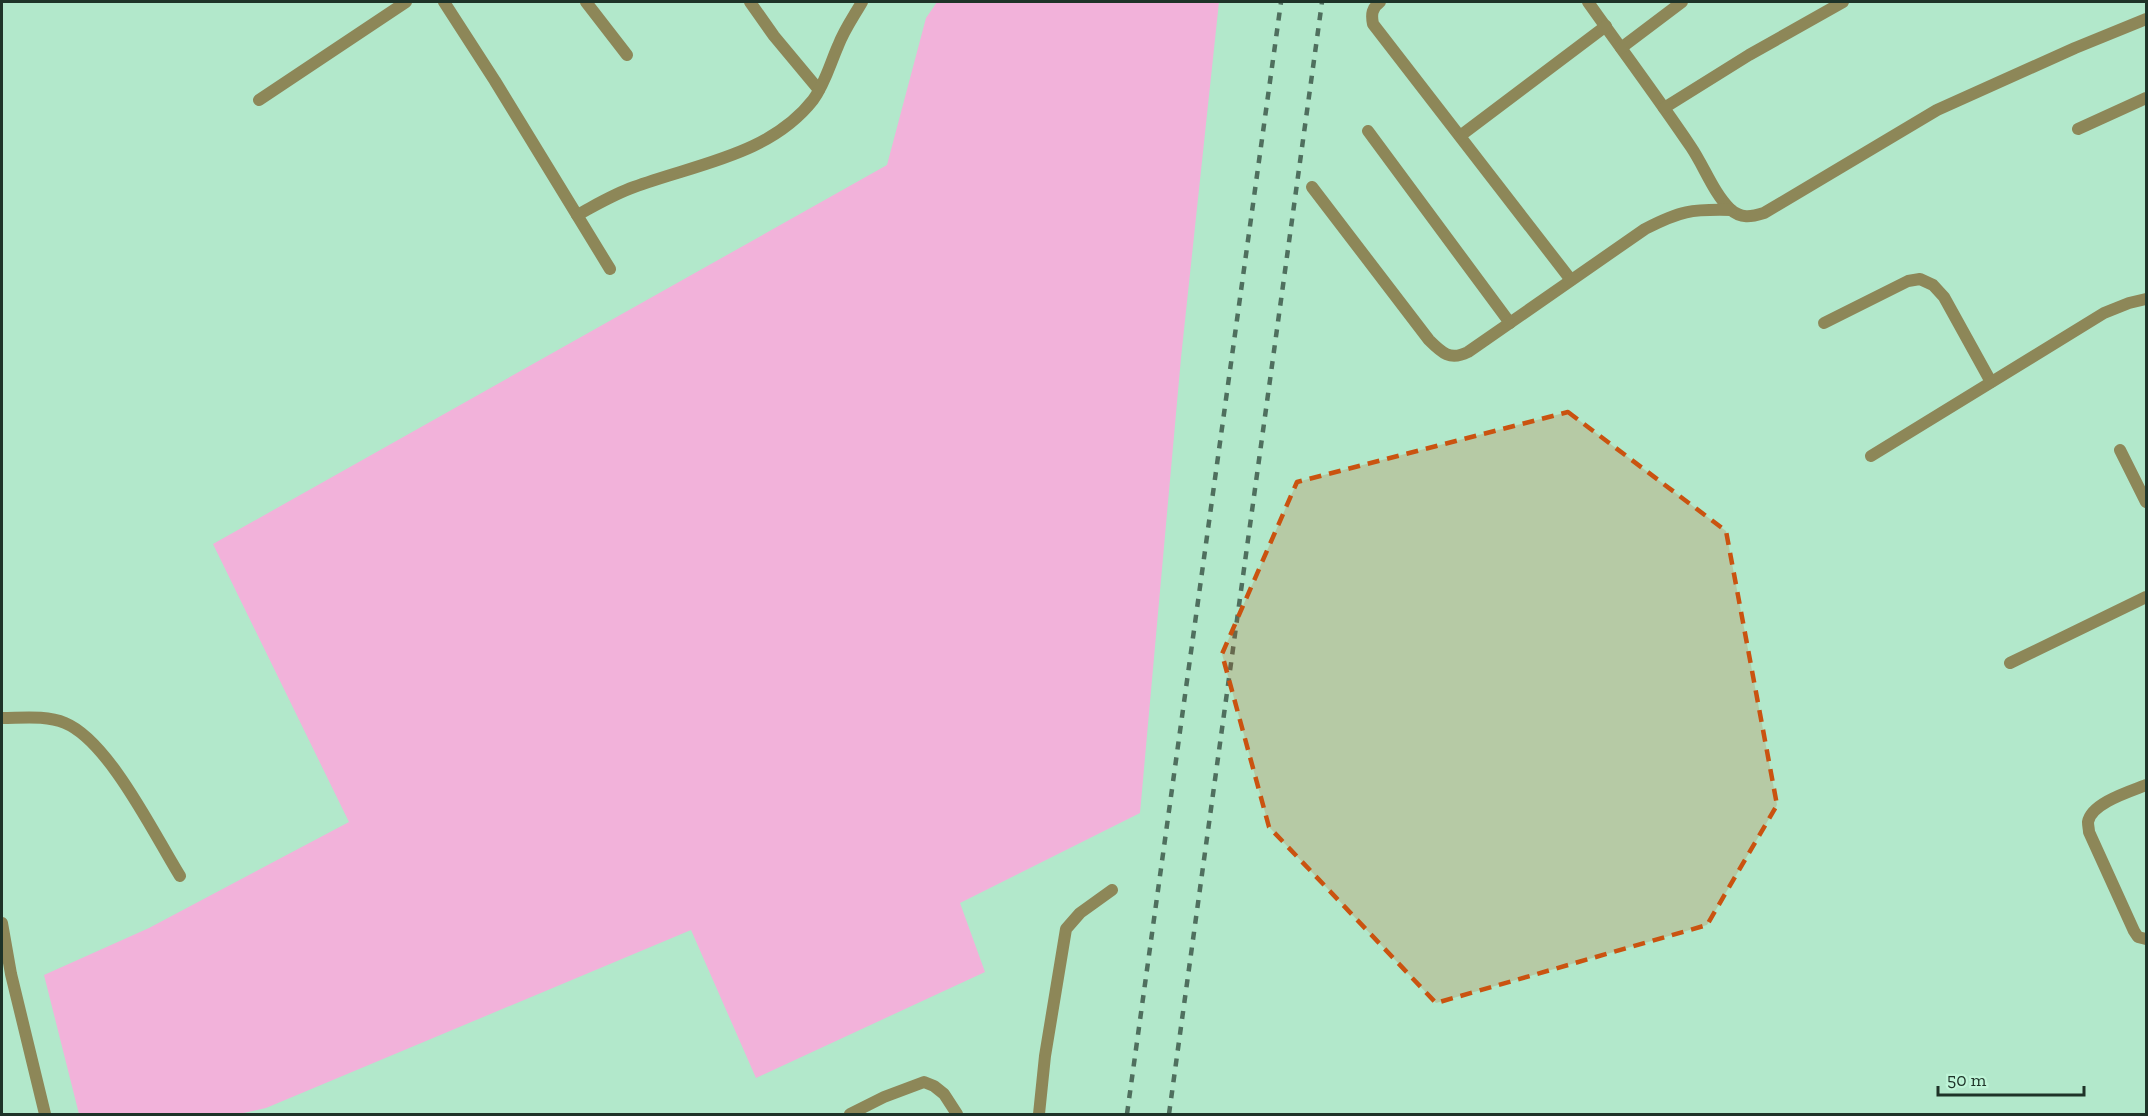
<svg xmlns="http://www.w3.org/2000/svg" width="2148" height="1116" font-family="'Zilla Slab',serif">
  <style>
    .green { fill: #f2b2da }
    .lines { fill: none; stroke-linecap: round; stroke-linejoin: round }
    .minor { stroke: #8d8758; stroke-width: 12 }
    .tertiary { stroke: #8d8758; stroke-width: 12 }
    .rail { stroke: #4f6f5e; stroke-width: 4.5; stroke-dasharray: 8 8; stroke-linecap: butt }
    .marked { fill: #ca5310; fill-opacity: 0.2; stroke: #ca5310; stroke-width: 4.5; stroke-dasharray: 12 8; stroke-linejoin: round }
  </style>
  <rect width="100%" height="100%" fill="#b2e8cb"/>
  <polygon class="green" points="937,2 1219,2 1181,358 1140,813 960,903 985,972 756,1078 691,930 266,1108 239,1114 79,1114 44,975 149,928 349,822 213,544 887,165 926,18"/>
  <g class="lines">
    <g class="minor">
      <polyline points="444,2 495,81 610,269"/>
      <polyline points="586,2 627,55"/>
      <polyline points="750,2 774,36 819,90"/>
      <path d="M1380 2C1372 8 1371 14 1373 24L1571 280"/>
      <path d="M1588 2C1622 50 1658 98 1691 147 1704 166 1713 192 1730 209 1741 219 1751 217 1764 213L1937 110 2075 48 2146 19"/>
      <polyline points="1621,48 1682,2"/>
      <polyline points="259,100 406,2"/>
      <polyline points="1664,108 1749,55 1843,2"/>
      <polyline points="2078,129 2146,98"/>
      <polyline points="1368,131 1510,323"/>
      <polyline points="1460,136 1606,26"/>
      <path d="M1312 187 1429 340C1442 353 1450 361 1468 352L1645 229C1680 211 1691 209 1731 210"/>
      <path d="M577 215C596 205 614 194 634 187 696 164 770 155 813 100 825 84 830 64 838 46 844 30 854 16 862 2"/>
      <polyline points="1824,323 1908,281 1920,279 1933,285 1944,297 1991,382"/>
      <polyline points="2120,450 2146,502"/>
      <polyline points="1871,456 2104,313 2129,303 2146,299"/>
      <polyline points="2010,663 2146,597"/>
      <path d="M2 718C22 718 46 715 65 723 109 741 155 836 180 876"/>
      <path d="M2146 785C2131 791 2091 803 2088 822 2088 826 2089 829 2089 832L2134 931 2138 937 2146 939"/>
      <polyline points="850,1114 884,1097 924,1082 934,1086 944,1094 957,1114"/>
      <polyline points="1039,1114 1045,1056 1066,929 1080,913 1112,890"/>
    </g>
    <polyline class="tertiary" points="2,923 11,974 45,1114"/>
    <g class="rail">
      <polyline points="1127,1114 1281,2"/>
      <polyline points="1169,1114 1322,2"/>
    </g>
  </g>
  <path class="marked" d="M1568 412 1726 531 1777 805 1707 925 1436 1003 1269 827 1222 654 1297 482Z"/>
  <rect width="2148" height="1116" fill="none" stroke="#1e3328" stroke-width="6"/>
  <path d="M1938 1086v9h146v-9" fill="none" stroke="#1e3328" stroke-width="3"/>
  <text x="1947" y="1086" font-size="18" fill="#1e3328" stroke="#bff5d8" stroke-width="4.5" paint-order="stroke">50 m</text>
</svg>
